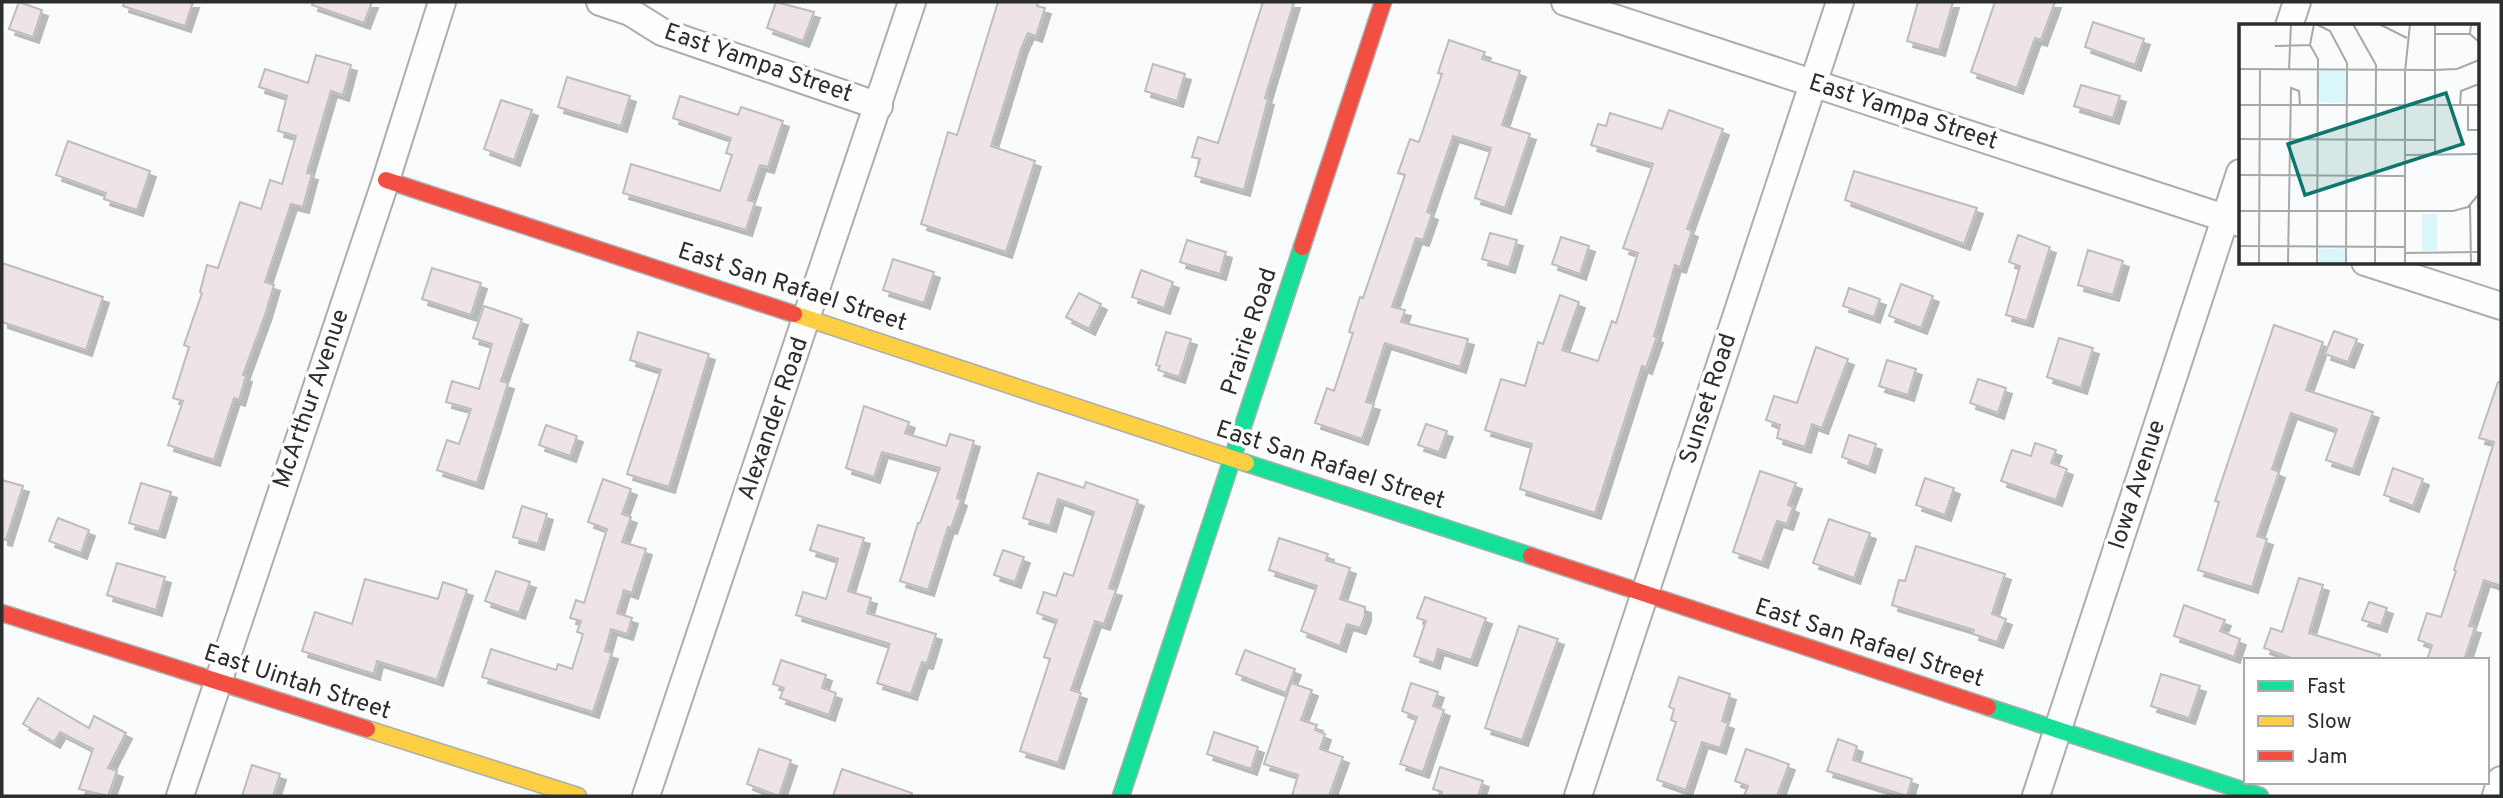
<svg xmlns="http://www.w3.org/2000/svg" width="2503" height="798" font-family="Overpass,sans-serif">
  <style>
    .building { fill: #ede3e9; stroke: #bebdbe; stroke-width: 2; filter: url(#shadow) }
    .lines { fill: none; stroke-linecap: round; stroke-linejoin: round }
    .street-casing { stroke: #acaeae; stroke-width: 30 }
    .fast-casing { stroke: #acaeae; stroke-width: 19 }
    .slow-casing { stroke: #acaeae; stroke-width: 19 }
    .jam-casing { stroke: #acaeae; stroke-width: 19 }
    .street { stroke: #fefeff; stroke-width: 26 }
    .fast { stroke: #16e098; stroke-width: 16 }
    .slow { stroke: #ffcf43; stroke-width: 16 }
    .jam { stroke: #f24e42; stroke-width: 16 }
    .labels { text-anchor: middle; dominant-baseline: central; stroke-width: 7; stroke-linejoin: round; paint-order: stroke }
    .street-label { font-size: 24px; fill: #2c2d2d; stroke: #fff }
    .inset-road { fill: none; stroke: #a7a9a9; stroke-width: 2 }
    .view { fill: #0f766e; fill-opacity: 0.15; stroke: #0f766e; stroke-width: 3.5 }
    .inset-edge { fill: none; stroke: #2c2d2d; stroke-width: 3.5 }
  </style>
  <defs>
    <filter id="shadow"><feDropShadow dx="6" dy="6" stdDeviation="0" flood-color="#0004"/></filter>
  </defs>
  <rect width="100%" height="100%" fill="#f9fbfc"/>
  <g class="building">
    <polygon points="19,2 42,10 33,37 9,29"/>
    <polygon points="124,2 193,2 185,26 123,6"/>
    <polygon points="313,2 372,2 364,23 312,5"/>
    <polygon points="776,2 814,12 803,41 767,28"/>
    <polygon points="998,2 1038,2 1037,6 1045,8 1036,36 1028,33 1022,46 991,146 1035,161 1006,252 921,224 948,132 957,135"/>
    <polygon points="1263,2 1294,2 1265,98 1268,99 1244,190 1195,176 1200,159 1192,157 1198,137 1218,143"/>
    <polygon points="1918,2 1953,2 1939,50 1907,41"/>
    <polygon points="1995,2 2055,2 2041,40 2035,38 2017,88 1971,72"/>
    <polygon points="2093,22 2144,39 2135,65 2085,47"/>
    <polygon points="1449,40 1485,52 1482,59 1520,71 1502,125 1530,134 1505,208 1475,198 1491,148 1453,136 1427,212 1432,214 1423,240 1416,238 1392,307 1405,310 1401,322 1468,339 1460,367 1385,343 1366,402 1374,404 1362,439 1315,423 1327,388 1334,391 1353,333 1349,332 1360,297 1363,298 1405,175 1398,173 1410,139 1419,142 1442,74 1438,73"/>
    <polygon points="316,55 351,65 343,95 331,91 307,173 312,174 303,207 291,204 265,282 274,285 266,312 243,375 246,376 239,400 234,398 214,460 168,445 183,401 173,398 189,347 184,345 202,293 200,292 207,265 218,268 240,202 261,209 270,180 282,184 296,136 278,131 287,96 259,87 265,69 308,83"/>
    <polygon points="1153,64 1185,74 1177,101 1145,91"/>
    <polygon points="567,77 630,96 621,126 558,107"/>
    <polygon points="2081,85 2120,96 2113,118 2074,106"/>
    <polygon points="680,96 738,115 741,107 783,121 768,167 760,165 748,200 755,202 746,230 623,193 631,164 720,191 732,155 726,153 731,138 673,118"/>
    <polygon points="501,100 532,110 514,160 484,149"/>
    <polygon points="1669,110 1723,129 1687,229 1692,231 1680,267 1675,265 1654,336 1657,337 1646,368 1642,366 1595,513 1520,489 1532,444 1485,430 1501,379 1525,386 1538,342 1543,344 1560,295 1579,302 1562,350 1598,361 1612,321 1616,323 1638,253 1623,248 1653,164 1591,145 1598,124 1606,126 1610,113 1662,129"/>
    <polygon points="68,141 150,171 137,210 104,199 106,193 56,175"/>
    <polygon points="1854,171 1977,208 1964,244 1845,200"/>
    <polygon points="1490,233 1517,240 1509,267 1482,259"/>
    <polygon points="2018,235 2050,247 2027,321 2006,315 2020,266 2009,262"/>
    <polygon points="1561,237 1589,246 1580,274 1552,264"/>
    <polygon points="1187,240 1226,252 1220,274 1180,262"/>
    <polygon points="2088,250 2123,261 2113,295 2078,285"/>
    <polygon points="893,259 934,272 924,303 883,290"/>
    <polygon points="2,263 103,297 86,350 2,322"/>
    <polygon points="432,268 481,283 471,315 422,299"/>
    <polygon points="1141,270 1173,282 1164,308 1132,297"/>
    <polygon points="1901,284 1933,296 1921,328 1889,316"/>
    <polygon points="1849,288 1880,299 1874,317 1843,306"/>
    <polygon points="1079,293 1101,304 1089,329 1066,317"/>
    <polygon points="484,306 522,319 501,381 508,383 477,483 437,470 447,440 459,444 471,409 446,402 452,381 479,389 492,344 473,338"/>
    <polygon points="2274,325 2323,342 2306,390 2373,412 2353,469 2326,460 2337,429 2291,413 2272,469 2279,472 2257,536 2267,539 2252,587 2198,570 2219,502 2215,501"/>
    <polygon points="2334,331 2357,339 2348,362 2325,354"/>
    <polygon points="638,332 709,354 669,487 627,474 661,370 630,360"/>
    <polygon points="1166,332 1191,339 1179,377 1158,370 1160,366 1156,365"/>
    <polygon points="2059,338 2093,348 2081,388 2047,377"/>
    <polygon points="1816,347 1848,359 1822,428 1812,424 1805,447 1777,438 1780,425 1766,420 1774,396 1797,403"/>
    <polygon points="1887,360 1916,369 1908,395 1879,386"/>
    <polygon points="1978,379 2006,388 1998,413 1970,403"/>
    <polygon points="2498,382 2501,382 2501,586 2484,580 2469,626 2475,627 2464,660 2427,660 2432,645 2418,640 2427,613 2441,617 2456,571 2454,570 2494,442 2479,438"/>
    <polygon points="864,406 909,422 905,433 946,446 950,434 974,441 957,498 961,500 951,528 948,527 928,590 900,581 918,523 920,523 940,468 882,452 874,477 846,468"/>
    <polygon points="1426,424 1447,431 1439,452 1418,445"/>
    <polygon points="546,425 577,436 570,456 539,445"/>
    <polygon points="1849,435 1876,444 1869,467 1842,457"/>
    <polygon points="2035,443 2056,450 2051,463 2067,469 2056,500 2001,481 2012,450 2031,456"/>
    <polygon points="2393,468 2423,479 2413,506 2384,495"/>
    <polygon points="1760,471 1796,483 1788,505 1793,507 1787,524 1777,521 1762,562 1733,552"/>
    <polygon points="1038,473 1084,488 1086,482 1138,500 1109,588 1116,590 1104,624 1095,621 1071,690 1081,693 1058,763 1020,751 1050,659 1044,657 1057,620 1037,613 1044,592 1056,596 1064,573 1073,576 1094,512 1058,499 1050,526 1023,518"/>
    <polygon points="1925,478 1954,488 1945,515 1916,505"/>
    <polygon points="603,479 631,489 622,514 631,517 622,542 646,549 632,593 624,590 617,613 632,618 627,634 611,629 605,651 612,653 593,712 482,677 491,649 556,670 558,664 572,669 583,634 577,632 581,621 570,618 576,600 584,603 607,529 588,522"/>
    <polygon points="2,480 23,486 6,540 2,539"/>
    <polygon points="141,483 171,492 159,532 129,523"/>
    <polygon points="522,506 547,514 538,544 513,537"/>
    <polygon points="58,518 89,530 81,553 49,541"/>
    <polygon points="1829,519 1870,533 1854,578 1813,563"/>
    <polygon points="818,525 864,538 848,591 871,598 867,613 936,634 927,663 922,662 911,694 877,683 890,644 796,615 803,592 826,599 838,559 810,550"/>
    <polygon points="1279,538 1328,554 1326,560 1350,568 1340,599 1365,607 1365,615 1360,628 1347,624 1340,646 1301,631 1317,586 1269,570"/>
    <polygon points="1916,546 2005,574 1992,614 2006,619 1997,642 1973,634 1974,630 1892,605 1899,580 1905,581"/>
    <polygon points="1003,550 1024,557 1015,582 994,575"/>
    <polygon points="117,563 165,577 156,610 107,595"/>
    <polygon points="496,571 530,582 519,613 485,601"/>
    <polygon points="2299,578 2323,585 2309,633 2380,655 2379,660 2297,660 2264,648 2271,628 2282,632"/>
    <polygon points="365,579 438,599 443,582 467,590 437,680 377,661 374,674 302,651 315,612 352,624"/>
    <polygon points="1425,597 1486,618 1471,660 1438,649 1434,663 1414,656 1426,621 1417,618"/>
    <polygon points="2369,602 2387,608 2381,626 2362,620"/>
    <polygon points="2184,605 2225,620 2220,631 2240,639 2234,657 2174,636"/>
    <polygon points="1519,626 1558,639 1522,740 1485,728"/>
    <polygon points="1245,650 1295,669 1286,693 1236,674"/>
    <polygon points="781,660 826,675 822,688 836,693 829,715 780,698 784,688 773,684"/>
    <polygon points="2161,674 2200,686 2189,718 2151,706"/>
    <polygon points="1679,677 1730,694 1722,721 1728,723 1720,748 1702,742 1686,790 1657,780 1676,722 1671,720 1674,709 1669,707"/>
    <polygon points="1291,683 1312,690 1301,720 1317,725 1315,730 1325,734 1320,749 1343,757 1329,796 1292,796 1298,775 1264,764"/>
    <polygon points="1411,683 1438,692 1433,706 1444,710 1423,772 1400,764 1417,717 1402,711"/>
    <polygon points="38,698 89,728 94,716 126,733 108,768 117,771 108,796 79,789 93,749 60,732 54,742 23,724"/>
    <polygon points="1214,732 1258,747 1251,769 1207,754"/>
    <polygon points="1838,739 1857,746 1853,760 1912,779 1907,796 1827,771"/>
    <polygon points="759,749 791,760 779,796 747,784"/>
    <polygon points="1746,749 1789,764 1777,796 1744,796 1748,786 1735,781"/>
    <polygon points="252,765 280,774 273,796 242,796"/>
    <polygon points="1440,767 1483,781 1478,796 1441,796 1442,792 1433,789"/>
    <polygon points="842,769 912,793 911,796 833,796"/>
  </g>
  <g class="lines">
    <defs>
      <g id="street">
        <polyline points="600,2 630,12 662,32 879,106"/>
        <polyline points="1565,2 2240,223"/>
        <polyline points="2289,26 2297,2"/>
        <polyline points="2365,262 2501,306"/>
        <polyline points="180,796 386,180 442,2"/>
        <polyline points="646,796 912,2"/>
        <polyline points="1578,796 1840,2"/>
        <polyline points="2036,796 2240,173"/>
        <polyline points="2496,796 2501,780"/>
      </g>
      <g id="fast">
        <polyline points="1246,463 1531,556"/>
        <polyline points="1988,707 2260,796"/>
        <polyline points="1121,796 1302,247"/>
      </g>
      <g id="slow">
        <polyline points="794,314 1246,463"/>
        <polyline points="367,729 578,796"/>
      </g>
      <g id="jam">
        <polyline points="386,180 794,314"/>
        <polyline points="1302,247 1383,2"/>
        <polyline points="1531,556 1988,707"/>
        <polyline points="2,613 367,729"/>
      </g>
    </defs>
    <use href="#street" class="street-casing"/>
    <use href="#fast" class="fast-casing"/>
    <use href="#slow" class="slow-casing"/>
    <use href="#jam" class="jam-casing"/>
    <use href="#street" class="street"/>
    <use href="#fast" class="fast"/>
    <use href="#slow" class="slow"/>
    <use href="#jam" class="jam"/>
  </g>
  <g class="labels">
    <g class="street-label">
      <text transform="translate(758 64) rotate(19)">East Yampa Street</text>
      <text transform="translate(1903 113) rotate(18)">East Yampa Street</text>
      <text transform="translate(792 288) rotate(18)">East San Rafael Street</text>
      <text transform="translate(1250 332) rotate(-72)">Prairie Road</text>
      <text transform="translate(312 399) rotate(-71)">McArthur Avenue</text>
      <text transform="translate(1709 399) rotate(-72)">Sunset Road</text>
      <text transform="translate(774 419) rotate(-71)">Alexander Road</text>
      <text transform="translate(1330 466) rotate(18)">East San Rafael Street</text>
      <text transform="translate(2138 485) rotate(-72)">Iowa Avenue</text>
      <text transform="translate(1869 644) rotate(18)">East San Rafael Street</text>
      <text transform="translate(297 683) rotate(18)">East Uintah Street</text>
    </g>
  </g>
  <g transform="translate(2239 24)">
    <rect width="240" height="240" fill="#f9fbfc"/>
    <path d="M80 47H106V79L80 78ZM183 190H198V227H183ZM106 224V239H80V225Z" fill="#d9f7fb"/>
    <path class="inset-road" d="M75 0 71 21 79 35 78 239M77 0 91 7 108 39 107 239M114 0 137 41 136 239M140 0 168 14M232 0 231 10 240 18M196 10H231M36 22 71 21M0 45 194 46 218 45 240 36M50 46 52 0M0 81H240M221 81 222 67 240 60M229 81V106H240M0 115 196 116M166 131 240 130M196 132V0M0 151 166 152M231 181 232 239M0 187H214L229 183 240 170M0 222 166 223M166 229 240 228M20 239 21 46M49 239 52 64 60 67 61 81M166 239V48L171 0"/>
    <path class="view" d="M207 69 224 120 66 171 49 120Z"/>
    <rect width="240" height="240" class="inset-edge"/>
  </g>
  <rect width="2503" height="798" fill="none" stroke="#2c2d2d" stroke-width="7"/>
  <rect x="2244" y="658" width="245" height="126" fill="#ffffff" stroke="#ababab" stroke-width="2"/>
  <rect x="2258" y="681" width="35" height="10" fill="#16e098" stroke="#ababab" stroke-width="2"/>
  <text x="2307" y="693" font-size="21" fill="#2c2d2d">Fast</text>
  <rect x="2258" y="716" width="35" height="10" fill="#ffcf43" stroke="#ababab" stroke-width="2"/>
  <text x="2307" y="728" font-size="21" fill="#2c2d2d">Slow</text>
  <rect x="2258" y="751" width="35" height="10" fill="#f24e42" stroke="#ababab" stroke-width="2"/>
  <text x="2307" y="763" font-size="21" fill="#2c2d2d">Jam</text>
</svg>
